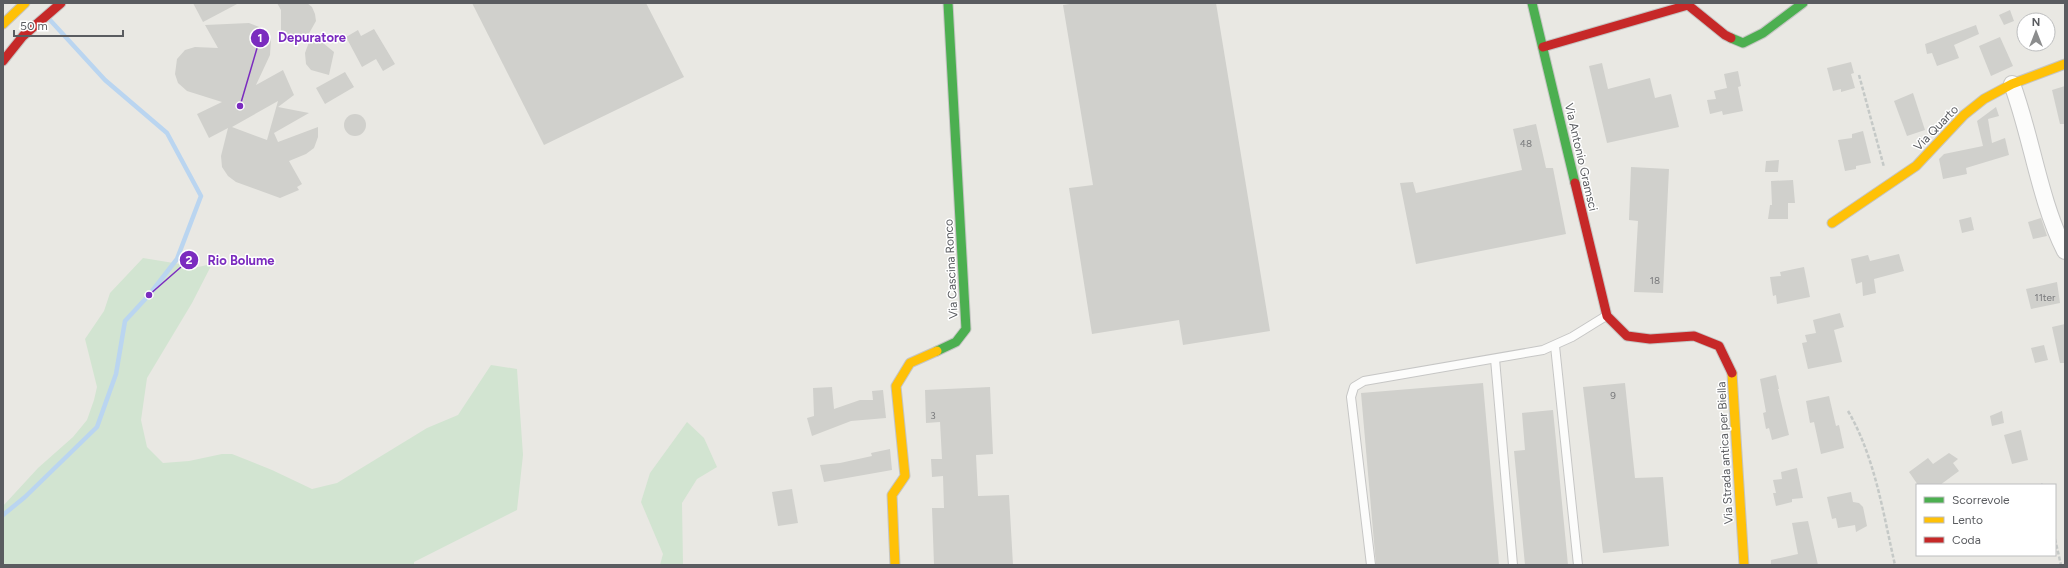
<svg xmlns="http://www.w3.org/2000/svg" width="2068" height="568" font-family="Figtree,sans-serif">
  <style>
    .green { fill: #d2e4d1 }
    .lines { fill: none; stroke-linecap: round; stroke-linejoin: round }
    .stream { stroke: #bad5f0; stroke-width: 4.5 }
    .building { fill: #d0d0cc; fill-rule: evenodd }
    .lane-casing { stroke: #c6c6c5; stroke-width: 10 }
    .street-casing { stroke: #c6c6c5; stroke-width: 18 }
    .fast-casing { stroke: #c5c5c3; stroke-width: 11 }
    .slow-casing { stroke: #c5c5c3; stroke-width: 11 }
    .jam-casing { stroke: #c5c5c3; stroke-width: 11 }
    .path { stroke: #c5c9c7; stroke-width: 2.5; stroke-dasharray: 4 2; stroke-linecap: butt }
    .lane { stroke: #fcfcfb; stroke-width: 8 }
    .street { stroke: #fcfcfb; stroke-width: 16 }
    .fast { stroke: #4caf50; stroke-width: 9 }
    .slow { stroke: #ffc107; stroke-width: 9 }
    .jam { stroke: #c62828; stroke-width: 9 }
    .labels { text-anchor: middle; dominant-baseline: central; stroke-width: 3; stroke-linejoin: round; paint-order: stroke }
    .number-label { font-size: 10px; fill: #797a7c }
    .street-label { font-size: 12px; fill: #5a5c60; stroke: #fff }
    .leader { fill: none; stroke: #7b2cbf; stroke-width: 1.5 }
    .callout-dot { fill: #7b2cbf; stroke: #fff; stroke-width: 1.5 }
    .mark-label { font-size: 12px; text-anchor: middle; font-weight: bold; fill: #fff }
    .callout-label { font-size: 13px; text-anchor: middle; font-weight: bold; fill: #7b2cbf; stroke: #fff; stroke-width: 3; stroke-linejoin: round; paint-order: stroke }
  </style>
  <rect width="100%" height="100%" fill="#e9e8e3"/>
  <g class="green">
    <polygon points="143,258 198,267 212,264 192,303 147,378 141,420 147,447 163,463 189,461 222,454 232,454 272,470 312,489 337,483 427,428 458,415 491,365 517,369 523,455 517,510 414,562 414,565 3,565 3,506 38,468 73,437 87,420 94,400 97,387 85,339 104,311 110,293"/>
    <polygon points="687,422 704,438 717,467 697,479 682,503 683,565 660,565 663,554 641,502 650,473"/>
  </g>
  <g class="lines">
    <polyline class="stream" points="3,515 25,497 97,427 116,374 125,321 149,295 177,259 201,196 167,133 105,80 50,20"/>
  </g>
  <g class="building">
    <polygon points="193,3 239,3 203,22"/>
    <polygon points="277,3 307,3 312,7 315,14 316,21 307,37 288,36 281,32 281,10"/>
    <polygon points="472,3 646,3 684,77 544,145"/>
    <polygon points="1076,3 1216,3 1270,331 1183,345 1179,320 1092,334 1069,188 1093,185 1063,5"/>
    <polygon points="2010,10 2014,21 2004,25 1999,15"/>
    <path d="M249 23 262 28 271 39 270 55 256 85 283 70 294 95 278 107 309 113 274 133 278 142 318 127V137L314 148 306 154 289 161 302 184 297 187 299 190 280 198 236 182 228 176 222 167 221 156 228 128 209 138 197 114 222 102 187 91 178 83 175 74 177 59 185 50 195 47 218 48 205 25ZM278 101 267 140 232 127Z"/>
    <polygon points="1976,25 1979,34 1954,45 1959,58 1937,66 1932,53 1927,54 1925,44"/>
    <polygon points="374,29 395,64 383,71 376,59 362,67 346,37 358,30 361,36"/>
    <polygon points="2000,37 2013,66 1991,76 1979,46"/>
    <polygon points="309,42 323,43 334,52 329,75 311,70 306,64 305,53"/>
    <polygon points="1851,62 1854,73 1851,74 1855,88 1841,92 1841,89 1833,91 1827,68"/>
    <polygon points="1602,63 1608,89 1650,78 1655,98 1671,94 1679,127 1607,143 1589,66"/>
    <polygon points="1738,71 1741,86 1738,87 1743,111 1723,115 1722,111 1710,114 1707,100 1716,99 1714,91 1727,88 1724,74"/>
    <polygon points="345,72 354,87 325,104 316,88"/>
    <polygon points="2065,86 2065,124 2060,124 2052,90"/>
    <polygon points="1913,93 1925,130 1907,136 1894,101"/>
    <polygon points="1996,107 1999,116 1988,119 1992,143 2005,138 2009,155 1966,168 1967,174 1943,179 1939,159 1944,154 1983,146 1977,121"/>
    <circle cx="355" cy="125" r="11"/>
    <polygon points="1536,124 1546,168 1553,168 1566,234 1416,264 1400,183 1413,182 1416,193 1522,170 1513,129"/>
    <polygon points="1863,131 1871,163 1856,166 1856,169 1845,171 1838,140 1852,138 1852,134"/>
    <polygon points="1779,160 1778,172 1765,172 1766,161"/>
    <polygon points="1631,167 1669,169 1663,293 1634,292 1638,221 1629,220"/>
    <polygon points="1793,180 1795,203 1788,203 1788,219 1768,219 1770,205 1772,205 1771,181"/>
    <polygon points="1971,217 1974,230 1962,233 1959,220"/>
    <polygon points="2041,218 2047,236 2033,239 2028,222"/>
    <polygon points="1899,254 1904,271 1874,279 1876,293 1863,296 1862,282 1856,284 1851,259 1868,255 1870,261"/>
    <polygon points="1804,267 1810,297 1777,304 1776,295 1773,296 1770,277 1781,276 1780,272"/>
    <polygon points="2057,282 2060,303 2031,309 2026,289"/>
    <polygon points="1840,313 1844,327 1834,330 1842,362 1808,369 1802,343 1807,342 1805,335 1816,333 1813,320"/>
    <polygon points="2065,324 2065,363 2060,363 2052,327"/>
    <polygon points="2044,345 2048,360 2035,363 2031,348"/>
    <polygon points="1776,375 1779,389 1778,389 1789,435 1772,440 1769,428 1766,429 1763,413 1766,412 1760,379"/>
    <polygon points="1483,383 1499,565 1376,565 1361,393"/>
    <polygon points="1625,383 1635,478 1663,477 1669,546 1603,553 1583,387"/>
    <polygon points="832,387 834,409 860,400 873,400 872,391 883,390 886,418 851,421 812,436 807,418 814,416 813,388"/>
    <polygon points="990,387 993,454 976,455 978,496 1009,495 1013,565 934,565 932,508 944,508 943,476 932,477 931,459 942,459 940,422 926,423 925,390"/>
    <polygon points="1829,396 1836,426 1839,425 1844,448 1821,454 1814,422 1810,423 1806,401"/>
    <polygon points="1553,410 1568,565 1525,565 1514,451 1525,450 1522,413"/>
    <polygon points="2002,411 2004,423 1992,426 1990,416"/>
    <polygon points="2021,430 2028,460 2012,464 2004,435"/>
    <polygon points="890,449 892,470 824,482 820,465 840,463 872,456 871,453"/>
    <polygon points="1949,453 1958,459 1953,463 1959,471 1940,485 1918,485 1909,472 1928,458 1933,464"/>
    <polygon points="1797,468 1803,498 1792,499 1792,502 1776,506 1773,493 1776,493 1773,480 1782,479 1781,472"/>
    <polygon points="792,489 798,523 778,526 772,492"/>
    <polygon points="1851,492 1853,502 1859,503 1863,507 1867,526 1856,532 1855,525 1838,528 1836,518 1832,519 1827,497"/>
    <polygon points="1808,521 1818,565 1771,565 1771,560 1798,554 1792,523"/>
  </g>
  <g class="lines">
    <defs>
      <g id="lane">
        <polyline points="1555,346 1578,565"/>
        <polyline points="1495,359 1513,565"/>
        <polyline points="1371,565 1351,397 1354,387 1364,381 1543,350 1572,337 1606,316"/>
      </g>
      <path id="street" d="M2012 84C2032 138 2039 199 2065 251"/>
      <g id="fast">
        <polyline points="1532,3 1575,183"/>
        <polyline points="1731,38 1743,43 1763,33 1803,3"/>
        <polyline points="937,351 956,342 966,329 948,3"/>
      </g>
      <g id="slow">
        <polyline points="3,24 25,3"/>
        <polyline points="1832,223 1916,166 1964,115 1984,99 2012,84 2065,64"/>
        <polyline points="1732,373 1744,565"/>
        <polyline points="895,565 892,495 905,476 896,386 910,363 937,351"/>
      </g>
      <g id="jam">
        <polyline points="1543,47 1688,5 1725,35 1731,38"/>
        <polyline points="3,61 23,36 61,3"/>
        <polyline points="1575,183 1607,316 1627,336 1650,339 1694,336 1719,346 1732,373"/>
      </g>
    </defs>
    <use href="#lane" class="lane-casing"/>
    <use href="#street" class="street-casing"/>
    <use href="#fast" class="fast-casing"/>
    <use href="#slow" class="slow-casing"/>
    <use href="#jam" class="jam-casing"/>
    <g class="path">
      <polyline points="1859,75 1884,167"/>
      <path d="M1848 411C1875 457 1883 513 1895 565"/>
      <polyline points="2041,484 2042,485"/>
      <polyline points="2055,539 2061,565"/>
    </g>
    <use href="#lane" class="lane"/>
    <use href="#street" class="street"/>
    <use href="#fast" class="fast"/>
    <use href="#slow" class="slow"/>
    <use href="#jam" class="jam"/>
  </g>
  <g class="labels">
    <g class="number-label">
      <text x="1526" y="143">48</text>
      <text x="1655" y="280">18</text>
      <text x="2045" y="297">11ter</text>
      <text x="1613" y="395">9</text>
      <text x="933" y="415">3</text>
    </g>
    <g class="street-label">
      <text transform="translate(1936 128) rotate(-46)">Via Quarto</text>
      <text transform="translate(1581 157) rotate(77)">Via Antonio Gramsci</text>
      <text transform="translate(951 269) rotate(-93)">Via Cascina Ronco</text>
      <text transform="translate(1725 453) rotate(-93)">Via Strada antica per Biella</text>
    </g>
  </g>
  <path class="leader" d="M240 106L260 38M149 295L189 260"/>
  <g class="callout-dot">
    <circle cx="240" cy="106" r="4"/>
    <circle cx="149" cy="295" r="4"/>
    <circle cx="260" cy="38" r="10"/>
    <circle cx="189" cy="260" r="10"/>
  </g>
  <g class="mark-label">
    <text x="260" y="42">1</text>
    <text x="189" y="264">2</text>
  </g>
  <g class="callout-label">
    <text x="312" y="42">Depuratore</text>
    <text x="241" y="265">Rio Bolume</text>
  </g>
  <rect width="2068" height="568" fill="none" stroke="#5a5c60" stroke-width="8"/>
  <rect x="1916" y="484" width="140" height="72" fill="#ffffff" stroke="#bdbebf"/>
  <rect x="1924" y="497" width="20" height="6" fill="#4caf50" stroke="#bdbebf"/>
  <text x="1952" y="504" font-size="12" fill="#5a5c60">Scorrevole</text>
  <rect x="1924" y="517" width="20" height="6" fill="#ffc107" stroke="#bdbebf"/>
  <text x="1952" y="524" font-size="12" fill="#5a5c60">Lento</text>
  <rect x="1924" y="537" width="20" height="6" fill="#c62828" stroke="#bdbebf"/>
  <text x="1952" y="544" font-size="12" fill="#5a5c60">Coda</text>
  <g transform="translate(2036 32)"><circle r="19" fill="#ffffff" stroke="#bdbebf"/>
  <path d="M0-3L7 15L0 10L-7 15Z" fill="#8c8d8e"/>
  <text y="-6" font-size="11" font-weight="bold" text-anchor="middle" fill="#5a5c60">N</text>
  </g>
  <path d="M14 30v6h109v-6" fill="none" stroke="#5a5c60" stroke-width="2"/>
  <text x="20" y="30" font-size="12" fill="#5a5c60" stroke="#ffffff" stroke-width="3" paint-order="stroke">50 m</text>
</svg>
